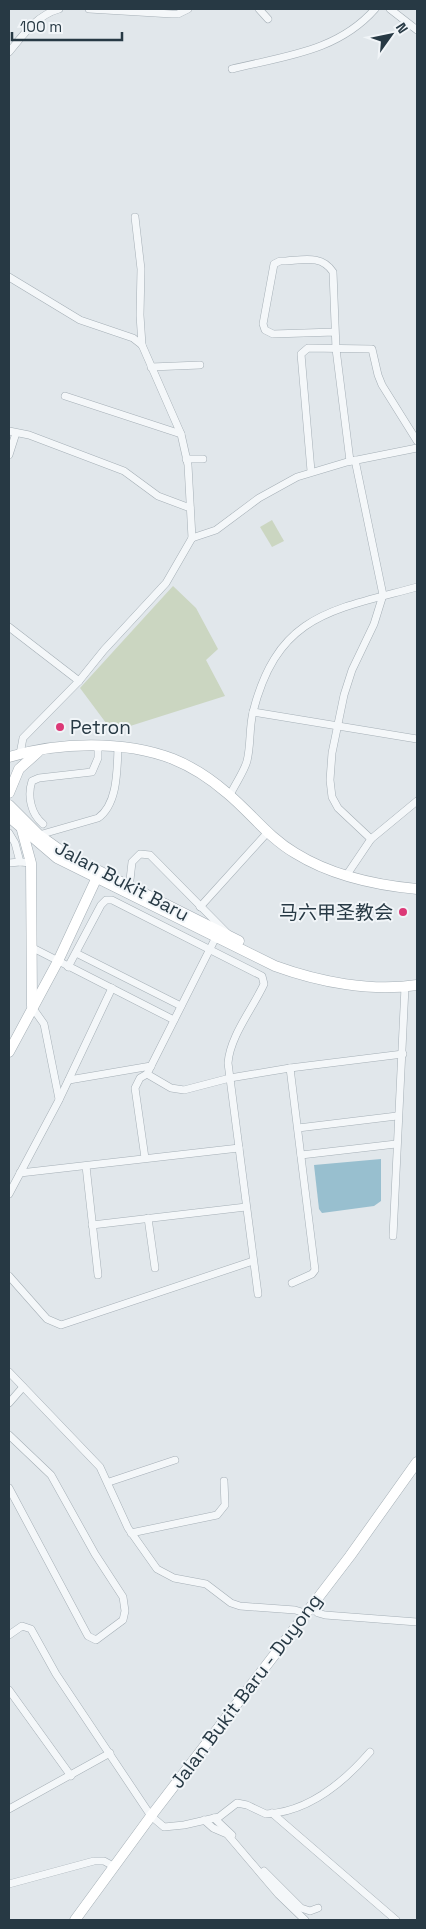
<svg xmlns="http://www.w3.org/2000/svg" width="426" height="1929" font-family="'Space Grotesk','Noto Sans SC',sans-serif">
  <style>
    .green { fill: #cbd6c1 }
    .water { fill: #98bfcf }
    .lines { fill: none; stroke-linecap: round; stroke-linejoin: round }
    .street-casing { stroke: #a5afb6; stroke-width: 8 }
    .secondary-casing { stroke: #a5afb6; stroke-width: 11 }
    .street { stroke: #f4f7f9; stroke-width: 7 }
    .secondary { stroke: #fff; stroke-width: 10 }
    .poi-dot { fill: #dc3977; stroke: #f1f5f8; stroke-width: 2 }
    .labels { text-anchor: middle; dominant-baseline: central; stroke-width: 4; stroke-linejoin: round; paint-order: stroke }
    .poi-label { font-size: 19px; fill: #273944; stroke: #f1f5f8; text-anchor: start }
    .street-label { font-size: 19px; fill: #273944; stroke: #f1f5f8 }
  </style>
  <rect width="100%" height="100%" fill="#e1e7eb"/>
  <g class="green">
    <polygon points="272,520 284,541 272,547 260,527"/>
    <polygon points="173,586 196,608 218,649 206,660 225,696 127,727 109,727 80,688"/>
  </g>
  <polygon class="water" points="381,1159 381,1201 374,1206 322,1213 319,1209 314,1165"/>
  <g class="lines">
    <defs>
      <g id="street">
        <polyline points="89,9 172,14 178,14 188,9"/>
        <polyline points="259,9 268,19"/>
        <polyline points="390,9 417,30"/>
        <path d="M9 52C23 35 37 15 59 9"/>
        <path d="M232 69C284 56 337 52 375 9"/>
        <polyline points="135,217 141,269 140,315 142,345"/>
        <polyline points="9,277 80,320 133,338 142,345 181,434 188,465 192,538"/>
        <path d="M335 332 273 334 265 330 263 324 274 264 280 261C300 261 321 253 333 272L336 349 350 461"/>
        <polyline points="151,367 200,365"/>
        <polyline points="65,396 181,434"/>
        <polyline points="9,431 29,435 124,471 158,496 190,508"/>
        <polyline points="9,455 16,433"/>
        <polyline points="186,459 203,459"/>
        <polyline points="355,460 383,595 374,624 352,670 344,695 332,753 330,780 332,797 338,808 371,839 417,801"/>
        <polyline points="311,471 301,354 308,348 372,349 378,375 382,385 417,441"/>
        <polyline points="9,627 79,681"/>
        <polyline points="253,712 417,739"/>
        <polyline points="20,754 23,738 79,681 104,650 166,583 192,538 216,530 259,498 297,477 347,462 417,448"/>
        <path d="M230 795C235 784 244 772 247 761 251 745 249 728 253 712 278 614 332 610 417 587"/>
        <path d="M43 824C31 814 27 796 32 781L39 778 92 772 98 758V747"/>
        <polyline points="9,833 15,843 20,862 31,863"/>
        <path d="M39 835 98 818C118 804 117 769 118 748"/>
        <polyline points="9,863 20,862"/>
        <polyline points="346,876 371,839"/>
        <polyline points="129,889 132,862 140,854 150,855 227,933"/>
        <polyline points="200,907 267,833"/>
        <polyline points="33,948 174,1020"/>
        <polyline points="76,953 181,1006"/>
        <path d="M68 967 101 905 106 900H112L262 976 264 984C253 1008 230 1036 228 1063L258 1294"/>
        <polyline points="32,1007 44,1024 59,1099"/>
        <polyline points="290,1068 315,1270 312,1274 292,1283"/>
        <polyline points="147,1074 171,1088 184,1090 230,1078 290,1068 403,1054"/>
        <polyline points="69,1080 151,1066"/>
        <polyline points="298,1128 397,1116"/>
        <polyline points="301,1155 396,1144"/>
        <polyline points="145,1158 135,1088 140,1078 147,1074 218,933"/>
        <polyline points="86,1166 98,1275"/>
        <polyline points="20,1173 239,1148"/>
        <polyline points="9,1194 59,1100 112,988"/>
        <polyline points="148,1218 155,1268"/>
        <polyline points="92,1225 246,1207"/>
        <polyline points="393,1236 405,987"/>
        <polyline points="9,1276 47,1319 61,1325 253,1261"/>
        <polyline points="9,1372 100,1467 128,1528 157,1569 174,1578 206,1584 231,1603 240,1606 295,1610 305,1613"/>
        <polyline points="9,1403 23,1387"/>
        <polyline points="9,1435 51,1475 95,1554 123,1597 125,1611 123,1620 96,1640 88,1636 9,1488"/>
        <polyline points="109,1482 175,1460"/>
        <polyline points="131,1533 217,1515 225,1505 224,1481"/>
        <polyline points="310,1606 318,1613 325,1615 417,1622"/>
        <path d="M9 1635 22 1626 31 1629 56 1674 151 1816 164 1827 184 1825 219 1817 237 1803 247 1805 266 1814C309 1812 344 1782 370 1752"/>
        <polyline points="9,1690 71,1776"/>
        <polyline points="9,1809 110,1753"/>
        <polyline points="272,1813 396,1920"/>
        <polyline points="214,1818 232,1835"/>
        <polyline points="204,1820 213,1828 227,1834 278,1894 305,1920"/>
        <polyline points="264,1871 301,1908 310,1911 318,1908"/>
        <polyline points="9,1884 94,1861 104,1861 115,1867"/>
      </g>
      <g id="secondary">
        <path d="M9 757C58 742 124 740 173 759 193 767 211 779 227 793 251 813 268 837 295 853 332 876 374 885 417 889"/>
        <polyline points="9,793 19,769 38,752"/>
        <polyline points="9,805 39,835 67,855 239,941"/>
        <path d="M9 817 57 858 275 966C319 982 371 992 417 985"/>
        <polyline points="22,830 31,863 32,1006"/>
        <polyline points="9,1052 58,961 98,875"/>
        <polyline points="75,1920 151,1816 350,1556 417,1462"/>
      </g>
    </defs>
    <use href="#street" class="street-casing"/>
    <use href="#secondary" class="secondary-casing"/>
    <use href="#street" class="street"/>
    <use href="#secondary" class="secondary"/>
  </g>
  <g class="poi-dot">
    <circle cx="60" cy="727" r="5"/>
    <circle cx="403" cy="912" r="5"/>
  </g>
  <g class="labels">
    <g class="poi-label">
      <text x="70" y="727">Petron</text>
      <text x="393" y="912" text-anchor="end">马六甲圣教会</text>
    </g>
    <g class="street-label">
      <text transform="translate(122 881) rotate(28)">Jalan Bukit Baru</text>
      <text transform="translate(246 1691) rotate(-53)">Jalan Bukit Baru - Duyong</text>
    </g>
  </g>
  <rect width="426" height="1929" fill="none" stroke="#273944" stroke-width="20"/>
  <g transform="translate(391 35) rotate(57)" stroke="#f1f5f8" stroke-width="4" paint-order="stroke">
  <path d="M0-4L9 19L0 12L-9 19Z" fill="#273944"/>
  <text y="-8" font-size="14" font-weight="bold" text-anchor="middle" fill="#273944">N</text>
  </g>
  <path d="M12 32v8h110v-8" fill="none" stroke="#273944" stroke-width="2.5"/>
  <text x="20" y="32" font-size="15" fill="#273944" stroke="#f1f5f8" stroke-width="4" paint-order="stroke">100 m</text>
</svg>
